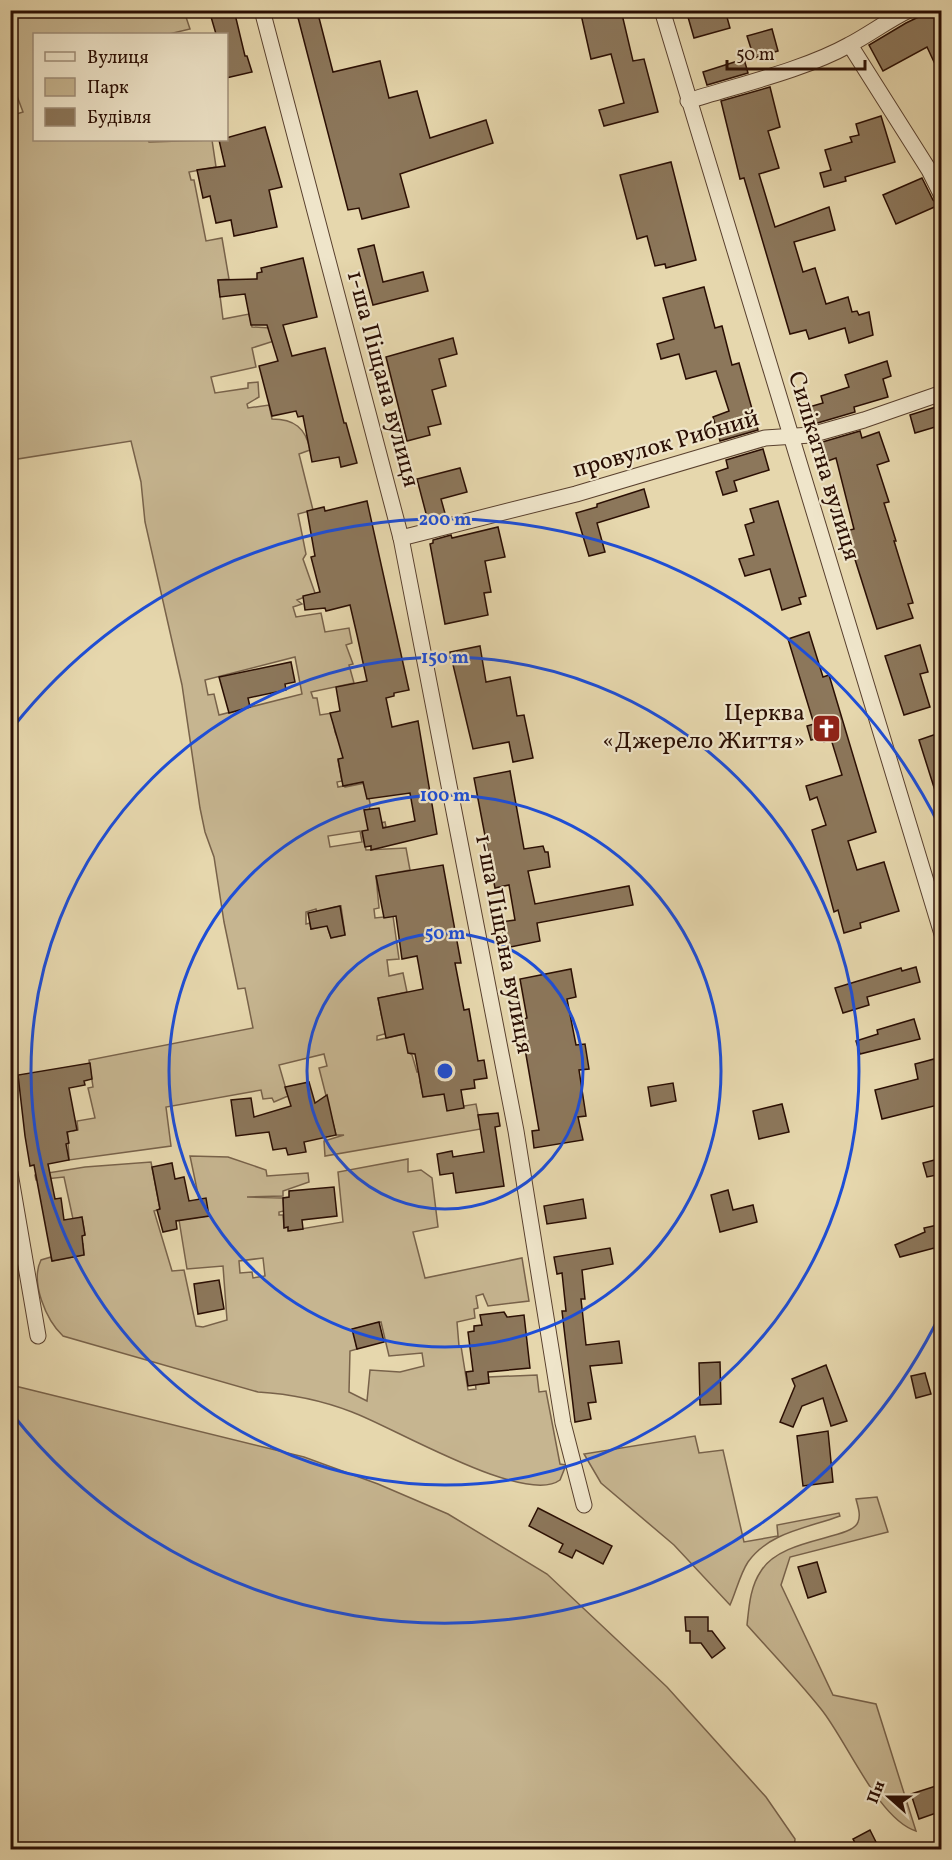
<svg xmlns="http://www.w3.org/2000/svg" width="952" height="1860" font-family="Vollkorn,serif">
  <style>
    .green { fill: #c6b590; stroke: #78624a; stroke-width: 1.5; fill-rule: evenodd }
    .building { fill: #8c775b; stroke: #2a0e03; stroke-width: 1.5 }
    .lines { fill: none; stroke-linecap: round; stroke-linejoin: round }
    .street-casing { stroke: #59402e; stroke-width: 17 }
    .street { stroke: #efe5ca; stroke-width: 15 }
    .ring { fill: none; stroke: #1d4ed8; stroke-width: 3 }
    .labels { text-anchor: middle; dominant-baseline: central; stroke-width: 4.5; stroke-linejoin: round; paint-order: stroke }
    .street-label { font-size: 24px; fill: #2a0e03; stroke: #efe5ca }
    .poi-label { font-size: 24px; fill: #2a0e03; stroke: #efe5ca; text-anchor: end }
    .centre { fill: #1d4ed8; stroke: #efe5ca; stroke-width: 3 }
    .ring-label { font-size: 18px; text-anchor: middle; font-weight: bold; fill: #1d4ed8; stroke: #efe5ca; stroke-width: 4.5; stroke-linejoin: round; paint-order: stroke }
  </style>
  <rect width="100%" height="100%" fill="#e6d7ad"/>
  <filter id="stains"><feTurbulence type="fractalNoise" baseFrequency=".00333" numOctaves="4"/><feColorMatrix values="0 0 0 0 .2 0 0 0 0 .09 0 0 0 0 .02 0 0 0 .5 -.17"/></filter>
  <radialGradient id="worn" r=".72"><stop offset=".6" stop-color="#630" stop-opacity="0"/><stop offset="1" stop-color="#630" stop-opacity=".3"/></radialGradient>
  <g class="green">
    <path d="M10 11H184L190 29 169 34H34V140H148L149 142 212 140 216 167 189 172 191 180H194L206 241 222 238 229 279 218 280 223 319 249 314 252 327 271 328 274 341 252 348 256 367 211 377 215 393 248 388V383L258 382 259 397 247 404 248 408 269 405 272 419C294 419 306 428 310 450L299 454 313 510 298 514 306 554 303 559 315 593 297 600 302 604 293 607 296 617 321 613 325 632 349 628 352 643 346 645 353 664 349 665 354 683 311 692 313 698H317L320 715 332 713 335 732 346 758 338 760 342 781 337 782 338 787 343 786 344 781 345 787 365 783 370 803 368 826 385 822 386 827 362 832 366 850 406 848 410 870 376 876 379 908 374 909 375 918 393 916 399 959 387 960 389 976 403 973 407 992 378 998 382 1018 395 1031 377 1036V1040L408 1033 409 1053 412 1055 417 1072 428 1069 430 1079 420 1081 423 1097 445 1094 458 1107 476 1104 481 1129 325 1156 324 1141 344 1135H336L319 1068 327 1066 324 1054 279 1065 288 1096 274 1102 272 1098 263 1099 261 1090 166 1107 171 1146 69 1160 67 1123 73 1131 78 1130 77 1121 95 1118 88 1088 93 1087 89 1060 253 1028 245 988 238 989 224 922 214 857 205 832 200 808 182 685 145 522 141 482 131 441 11 460 10 116 23 112 17 96 11 98ZM295 657 302 694 219 715 214 694 208 695 205 680ZM360 831 362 842 330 847 328 836ZM341 906 345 935 331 938 327 925 311 929 310 923 306 924V912L316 909 318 918 332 914 331 908Z"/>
    <path d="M190 1156 228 1157 266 1170 267 1176 308 1173 309 1182 283 1191V1196L247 1197 283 1198 284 1211 279 1212V1215H283L284 1227H288L289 1231 343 1222 338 1172 408 1159V1172L421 1170 432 1178 438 1227 413 1232 425 1278 522 1258 529 1301 488 1306 483 1294 476 1296 478 1308 474 1309 475 1318 457 1322 459 1346H461L468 1390 476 1389 475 1381 480 1380 481 1384 489 1383 488 1377 537 1375 539 1392 546 1391 560 1464 566 1465 560 1480C525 1506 393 1427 352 1412 321 1400 292 1394 258 1392L63 1336C46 1320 30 1282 41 1260L51 1257 52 1261 84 1255 83 1244H76L75 1237 85 1235 82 1217 73 1219 64 1177 36 1180 35 1175 85 1167 151 1162 160 1209 154 1211 172 1271 184 1270 196 1326 203 1327 227 1320 223 1266 187 1269 179 1220 208 1216 199 1199ZM263 1258 265 1276 253 1278 252 1272 240 1273 239 1261ZM381 1322 389 1356 422 1353 424 1366 400 1372 370 1370 367 1401 349 1392 350 1351 357 1349 353 1329Z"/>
    <polygon points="11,1385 304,1457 378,1484 448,1514 547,1574 667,1687 766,1797 795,1839 794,1849 11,1849"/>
    <path d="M695 1436 699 1453 723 1450 744 1542 778 1536 777 1525 839 1513 840 1516C808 1528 769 1532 748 1562 740 1574 736 1592 730 1605L674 1545 601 1483 584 1454Z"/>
    <path d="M877 1497 888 1532 790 1557 781 1585 833 1695 876 1704 916 1831C878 1819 847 1741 821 1709 798 1680 772 1653 747 1625 749 1607 750 1587 761 1571 782 1537 852 1540 858 1522 861 1515 858 1507 856 1499Z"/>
  </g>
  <g class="building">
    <polygon points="209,10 234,10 245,56 247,56 252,72 226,78 226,34 216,34"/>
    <polygon points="296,10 317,10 333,72 380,61 389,98 417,91 430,138 486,120 493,143 400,174 409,207 362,219 359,208 348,210"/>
    <polygon points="580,10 621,10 633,61 644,59 658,112 604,126 599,110 624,103 611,54 591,59"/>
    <polygon points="686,10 725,10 730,28 694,38"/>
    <polygon points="933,10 942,10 942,79 927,47 883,71 869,45 906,23"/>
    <polygon points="772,29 778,51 754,58 747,36"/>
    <polygon points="744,59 748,73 707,85 703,72"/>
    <polygon points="770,87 780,127 768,131 779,168 759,174 775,227 829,207 835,230 794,242 803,272 815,268 826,304 848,297 852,312 857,311 859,315 869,312 873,335 849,343 845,328 809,339 806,330 790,334 744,178 740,179 721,101"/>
    <polygon points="881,116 895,162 845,177 846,181 824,187 820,173 831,170 825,150 852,142 850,137 859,135 856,124"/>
    <polygon points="265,127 282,187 269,190 277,227 234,236 231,220 216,223 210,196 203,198 197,170 225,166 219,140"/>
    <polygon points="671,162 696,260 666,268 665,264 655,266 647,236 637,239 620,175"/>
    <polygon points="922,178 933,200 939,205 896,224 883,195"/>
    <polygon points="374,245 383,282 423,272 428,291 373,305 358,249"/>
    <polygon points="303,258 317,317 283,325 292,356 325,348 344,423 346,423 357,463 341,467 339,457 312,462 303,416 298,417 296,411 272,416 259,366 278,361 267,325 251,325 245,294 220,297 218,280 257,279 257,273 262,272 261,268"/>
    <polygon points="704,287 715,328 722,326 732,365 739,363 758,430 720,441 713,417 729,411 716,371 686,379 679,354 661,359 657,344 674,339 663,298"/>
    <polygon points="453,338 457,354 439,359 446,386 432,390 441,424 428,427 430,435 407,441 386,357"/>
    <polygon points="887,361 891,376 883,379 888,397 854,407 855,412 814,424 809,407 823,403 821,396 849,387 845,375"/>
    <polygon points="942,405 942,425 915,433 910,415"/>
    <polygon points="860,431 862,438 879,432 889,461 877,465 889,502 884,503 896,541 894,541 913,603 908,604 913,618 877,629 846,531 854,529 836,458 825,462 819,443"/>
    <polygon points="763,449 769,470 734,481 737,491 723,495 716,472 728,468 726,460"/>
    <polygon points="460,468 467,492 441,499 446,517 428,521 417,479"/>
    <polygon points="644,489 649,507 597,523 605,552 589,556 576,513 597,507 597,504"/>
    <polygon points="367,501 409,690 394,693 394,696 386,698 392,727 418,721 437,834 371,850 371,846 365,847 362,831 368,830 364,810 379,808 383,828 415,821 410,793 367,799 363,782 343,786 338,759 343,758 330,713 340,711 336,687 367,681 357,635 350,605 326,611 325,608 305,610 303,596 320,592 311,557 315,556 307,511 324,507 325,511"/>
    <polygon points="778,501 806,596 799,598 801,604 782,610 770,569 745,576 739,559 754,555 745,525 754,522 750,509"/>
    <polygon points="498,527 505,557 485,561 491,592 484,593 488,615 445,624 430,544 433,543 433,540 451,535 452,538"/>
    <polygon points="809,632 823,677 829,675 876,832 848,841 857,870 884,862 899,911 860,923 861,928 844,933 838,910 834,912 812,830 826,825 817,797 810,800 806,786 842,775 831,739 824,742 823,737 811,740 807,726 814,724 788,639"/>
    <polygon points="920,645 928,672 920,674 930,707 904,715 885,656"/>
    <polygon points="480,646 486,682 510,677 517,716 524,715 533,758 513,762 509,742 473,749 450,652"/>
    <polygon points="291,662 295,682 285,684 286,690 248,698 250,707 229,713 219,677"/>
    <polygon points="942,732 942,799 938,800 919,740"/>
    <polygon points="510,771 524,849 543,846 545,852 548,852 550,867 528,871 535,904 629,886 633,905 537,923 540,941 506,948 501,922 515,920 509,885 495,888 474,778"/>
    <polygon points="443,865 461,963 455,963 464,1010 469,1009 478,1061 484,1060 487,1078 474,1080 475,1088 461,1090 464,1108 447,1111 444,1094 423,1097 415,1054 408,1053 404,1034 386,1038 378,998 423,989 417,956 402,959 396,916 384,918 376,876"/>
    <polygon points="340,906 345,935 331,938 327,926 311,929 308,913"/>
    <polygon points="916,967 920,982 867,997 869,1005 843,1013 835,988 901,968 902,971"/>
    <polygon points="571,969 576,997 567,999 576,1045 585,1044 589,1069 579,1070 586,1116 578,1117 583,1140 534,1148 532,1131 539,1130 520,1020 527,1018 520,979"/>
    <polygon points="914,1019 920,1039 860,1054 856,1041 878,1034 877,1030"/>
    <polygon points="934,1059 942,1089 942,1104 882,1119 875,1090 918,1079 915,1064"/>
    <polygon points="90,1063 92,1079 84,1081 85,1085 69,1088 77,1130 67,1132 69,1143 66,1144 69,1160 48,1164 55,1199 61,1198 64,1220 82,1217 85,1235 82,1236 84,1255 52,1261 34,1165 30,1166 25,1136 18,1075"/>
    <polygon points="309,1082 315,1103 327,1095 336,1135 304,1142 306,1152 288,1155 286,1148 273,1150 269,1132 236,1136 231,1100 251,1098 254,1117 291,1106 285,1087"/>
    <polygon points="673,1083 676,1101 651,1106 648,1087"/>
    <polygon points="782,1104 789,1132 759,1139 753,1111"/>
    <polygon points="498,1113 500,1126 495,1127 504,1186 456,1193 453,1173 440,1175 437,1154 452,1151 453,1157 484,1152 478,1115"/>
    <polygon points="942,1158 942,1174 927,1177 923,1163"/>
    <polygon points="172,1163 175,1179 184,1177 189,1201 206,1198 209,1216 176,1221 177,1229 163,1232 157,1210 160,1209 152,1167"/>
    <polygon points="334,1187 337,1216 302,1220 303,1229 288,1231 288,1227 284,1228 283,1198 289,1197 289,1191"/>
    <polygon points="728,1190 733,1210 753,1205 757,1222 720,1232 711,1195"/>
    <polygon points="583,1199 586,1218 547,1224 544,1206"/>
    <polygon points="942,1224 942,1246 900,1257 895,1245 925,1232 924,1228"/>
    <polygon points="610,1248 613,1264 582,1270 585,1299 581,1299 586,1345 619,1341 622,1363 590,1366 596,1402 588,1403 591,1419 575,1422 562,1311 566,1311 562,1273 557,1274 554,1257"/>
    <polygon points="219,1280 224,1309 198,1314 194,1284"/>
    <polygon points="504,1312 507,1317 524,1315 530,1368 488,1372 489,1383 468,1386 466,1372 473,1371 468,1332 474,1331 474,1326 482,1325 480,1315"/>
    <polygon points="379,1322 384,1342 357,1349 352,1329"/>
    <polygon points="720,1362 721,1404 700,1405 699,1363"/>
    <polygon points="826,1365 847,1421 831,1426 823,1398 802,1406 793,1427 780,1422 795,1386 792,1379"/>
    <polygon points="925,1373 931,1394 916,1398 911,1376"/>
    <polygon points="828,1431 833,1482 803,1486 797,1436"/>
    <polygon points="538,1508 612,1546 603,1564 576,1550 572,1558 559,1552 563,1544 529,1526"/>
    <polygon points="817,1562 826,1592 808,1598 798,1567"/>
    <polygon points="685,1617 708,1617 708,1631 712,1631 725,1648 712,1658 701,1643 690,1643 690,1631 686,1631"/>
    <polygon points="942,1784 942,1811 919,1819 911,1794"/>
    <polygon points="870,1830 880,1850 859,1850 853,1839"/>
  </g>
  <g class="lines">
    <defs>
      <g id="street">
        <polyline points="262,10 401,538 516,1131 563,1423 584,1505"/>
        <polyline points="662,10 942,934"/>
        <polyline points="850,45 929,170 942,196"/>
        <path d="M688 101C738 85 804 70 849 45 870 34 888 20 909 10"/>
        <polyline points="401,538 576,494 765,438 811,435 864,420 942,393"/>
        <polyline points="10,1173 38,1336"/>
      </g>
    </defs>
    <use href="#street" class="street-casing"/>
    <use href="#street" class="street"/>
  </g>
  <g class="ring">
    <circle cx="445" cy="1071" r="138"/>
    <circle cx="445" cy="1071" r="276"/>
    <circle cx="445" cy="1071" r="414"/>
    <path d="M941 1313A552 552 0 0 1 13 1415M13 727A552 552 0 0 1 941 829"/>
  </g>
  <defs>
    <symbol id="church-square" viewBox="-11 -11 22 22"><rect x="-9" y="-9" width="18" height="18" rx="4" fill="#8f2418" stroke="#efe5ca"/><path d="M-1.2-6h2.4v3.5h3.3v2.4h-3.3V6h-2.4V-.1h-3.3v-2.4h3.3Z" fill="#fff"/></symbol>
  </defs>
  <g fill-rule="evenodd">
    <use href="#church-square" x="810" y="712" width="33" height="33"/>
  </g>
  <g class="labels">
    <g class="street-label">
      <text transform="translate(382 379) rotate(75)">1-ша Піщана вулиця</text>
      <text transform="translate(666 445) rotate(-16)">провулок Рибний</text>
      <text transform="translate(823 466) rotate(73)">Силікатна вулиця</text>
      <text transform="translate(503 944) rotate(79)">1-ша Піщана вулиця</text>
    </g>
    <g class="poi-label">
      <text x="805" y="714">Церква<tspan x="805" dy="28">«Джерело Життя»</tspan></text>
    </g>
  </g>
  <circle cx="445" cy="1071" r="9" class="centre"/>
  <g class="ring-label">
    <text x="445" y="525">200 m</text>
    <text x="445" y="663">150 m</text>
    <text x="445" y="801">100 m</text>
    <text x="445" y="939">50 m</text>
  </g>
  <rect width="952" height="1860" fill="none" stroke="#e6d7ad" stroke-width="36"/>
  <rect x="12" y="12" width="928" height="1836" fill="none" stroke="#2a0e03" stroke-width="3"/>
  <rect x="18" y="18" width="916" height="1824" fill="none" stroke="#2a0e03" stroke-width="1.5"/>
  <rect x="33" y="33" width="195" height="108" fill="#efe5ca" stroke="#a08f7a" stroke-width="1.5"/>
  <rect x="45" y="52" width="30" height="9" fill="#efe5ca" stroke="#a08f7a" stroke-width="1.5"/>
  <text x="87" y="63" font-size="18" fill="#2a0e03">Вулиця</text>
  <rect x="45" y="78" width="30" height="18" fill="#c6b590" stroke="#a08f7a" stroke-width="1.5"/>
  <text x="87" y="93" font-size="18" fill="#2a0e03">Парк</text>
  <rect x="45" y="108" width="30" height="18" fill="#8c775b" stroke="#a08f7a" stroke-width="1.5"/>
  <text x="87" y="123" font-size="18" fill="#2a0e03">Будівля</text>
  <g transform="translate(889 1797) rotate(291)" stroke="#efe5ca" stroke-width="4.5" paint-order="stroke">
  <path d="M0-4.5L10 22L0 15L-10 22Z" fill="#2a0e03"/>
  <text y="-9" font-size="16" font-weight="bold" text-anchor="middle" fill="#2a0e03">Пн</text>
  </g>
  <path d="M727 60v9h138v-9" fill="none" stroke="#2a0e03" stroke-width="3"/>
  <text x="736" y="60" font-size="18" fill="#2a0e03" stroke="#efe5ca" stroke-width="4.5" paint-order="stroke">50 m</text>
  <rect width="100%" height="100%" filter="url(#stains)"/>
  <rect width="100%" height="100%" fill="url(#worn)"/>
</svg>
